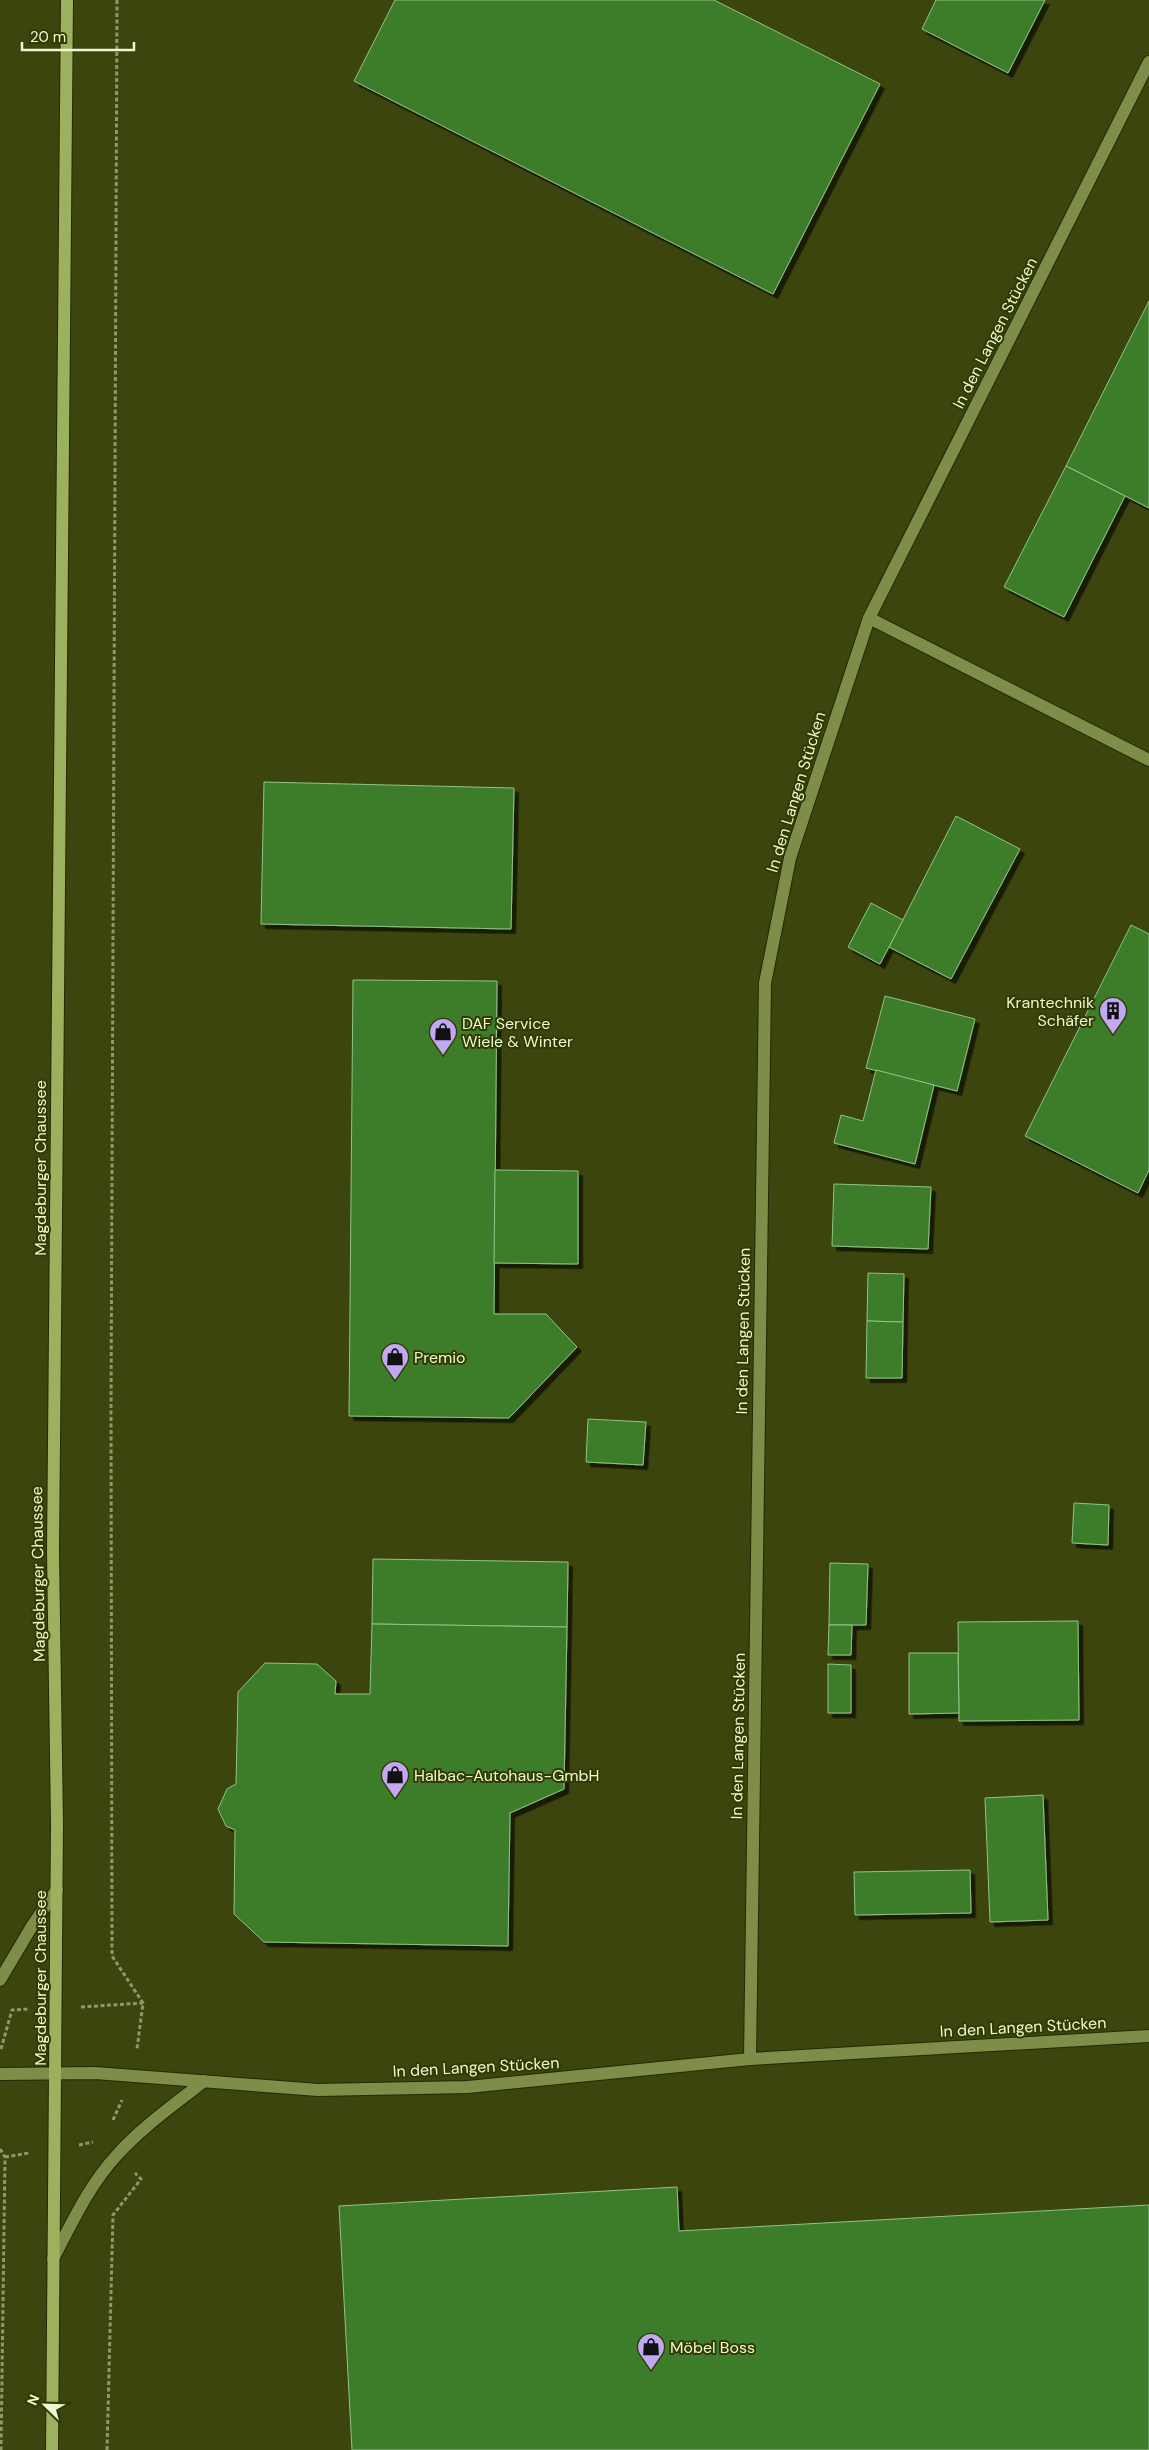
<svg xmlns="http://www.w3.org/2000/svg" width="1149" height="2450" font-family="'DM Sans',sans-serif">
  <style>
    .building { fill: #3c7d2c; stroke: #92c387; filter: url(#shadow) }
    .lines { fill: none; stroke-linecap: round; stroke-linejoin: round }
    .minor-casing { stroke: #232a04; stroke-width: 14 }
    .major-casing { stroke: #232a04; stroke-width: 14 }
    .path { stroke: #8e9869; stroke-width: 3; stroke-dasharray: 4 2.5; stroke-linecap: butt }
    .minor { stroke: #7e8e48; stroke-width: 12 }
    .major { stroke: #9db05e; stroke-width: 12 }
    .labels { text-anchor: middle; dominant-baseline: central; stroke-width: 4; stroke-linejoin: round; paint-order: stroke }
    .street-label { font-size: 16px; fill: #eef8d3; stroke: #313b00 }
    .poi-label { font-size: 16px; fill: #eef8d3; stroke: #313b00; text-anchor: start }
  </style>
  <defs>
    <filter id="shadow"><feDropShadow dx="4.5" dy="4.5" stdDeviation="0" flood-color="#0009"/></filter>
  </defs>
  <rect width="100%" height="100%" fill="#3b450d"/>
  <g class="building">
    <polygon points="395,0 714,0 880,84 773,294 354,81"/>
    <polygon points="936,0 1045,0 1008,73 922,29"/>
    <polygon points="1149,301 1149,508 1066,466"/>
    <polygon points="1066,466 1125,496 1064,617 1004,587"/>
    <polygon points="264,782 514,788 511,929 261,924"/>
    <polygon points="956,816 1020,849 951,979 889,947"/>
    <polygon points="871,903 903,920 880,964 848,947"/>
    <polygon points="1131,925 1149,934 1149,1170 1138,1193 1025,1136"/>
    <polygon points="353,980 497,981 494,1314 546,1314 577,1347 509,1418 349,1416"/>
    <polygon points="885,996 975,1019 957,1091 866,1068"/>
    <polygon points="876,1070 934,1085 915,1164 834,1143 841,1115 863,1121"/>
    <polygon points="495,1170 578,1171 578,1264 494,1263"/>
    <polygon points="834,1184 931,1187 928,1249 832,1246"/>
    <polygon points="868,1273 904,1274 903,1322 867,1321"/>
    <polygon points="867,1321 903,1322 902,1378 866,1378"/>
    <polygon points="588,1419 646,1422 643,1465 586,1462"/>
    <polygon points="1074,1503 1109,1505 1108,1545 1072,1543"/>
    <polygon points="373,1559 568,1562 567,1627 372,1624"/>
    <polygon points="830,1563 868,1564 866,1625 829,1625"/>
    <polygon points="1078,1621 1079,1720 959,1721 958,1622"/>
    <polygon points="372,1624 567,1627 564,1789 510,1813 508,1946 264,1942 234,1914 235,1830 226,1826 218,1809 227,1789 236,1784 238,1692 265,1663 317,1664 336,1681 335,1694 370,1694"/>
    <polygon points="829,1625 852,1625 851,1655 828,1655"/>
    <polygon points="909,1653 958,1653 959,1713 909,1714"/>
    <polygon points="828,1664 851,1665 851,1713 828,1713"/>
    <polygon points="1043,1795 1048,1920 990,1922 985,1798"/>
    <polygon points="970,1870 971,1913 855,1915 854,1872"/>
    <polygon points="677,2187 679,2231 1149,2205 1149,2450 352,2450 339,2206"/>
  </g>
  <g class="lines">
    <defs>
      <g id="minor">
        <polyline points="869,618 1149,760"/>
        <polyline points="0,1980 32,1926 57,1889"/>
        <polyline points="750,2059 765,983 790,858 869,618 1149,62"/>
        <polyline points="0,2074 95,2073 318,2090 468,2087 750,2059 1149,2036"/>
        <path d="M53 2259C72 2223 89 2185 117 2155 142 2127 174 2105 204 2081"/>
      </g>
      <polyline id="major" points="52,2450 57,1824 53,1552 67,0"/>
    </defs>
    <use href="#minor" class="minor-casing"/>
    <use href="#major" class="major-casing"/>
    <g class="path">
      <polyline points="117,0 111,1409 112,1956 143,2003 137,2049"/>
      <polyline points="81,2007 143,2003"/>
      <polyline points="1,2049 12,2010 30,2009"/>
      <polyline points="113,2120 122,2100"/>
      <polyline points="79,2145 93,2142"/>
      <polyline points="0,2149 5,2157 1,2450"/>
      <polyline points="5,2157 29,2153"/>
      <polyline points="107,2450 113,2215 141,2179 135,2173"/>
    </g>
    <use href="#minor" class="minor"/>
    <use href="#major" class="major"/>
  </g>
  <defs>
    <symbol id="building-pin" viewBox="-11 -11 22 30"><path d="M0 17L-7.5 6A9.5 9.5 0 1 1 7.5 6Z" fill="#c2a8f3" stroke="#313b00"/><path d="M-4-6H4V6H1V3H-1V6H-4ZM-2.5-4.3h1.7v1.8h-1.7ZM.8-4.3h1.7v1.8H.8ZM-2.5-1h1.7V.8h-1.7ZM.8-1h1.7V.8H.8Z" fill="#111"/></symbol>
    <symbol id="shop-pin" viewBox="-11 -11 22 30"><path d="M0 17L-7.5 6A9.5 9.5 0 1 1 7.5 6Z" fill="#c2a8f3" stroke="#313b00"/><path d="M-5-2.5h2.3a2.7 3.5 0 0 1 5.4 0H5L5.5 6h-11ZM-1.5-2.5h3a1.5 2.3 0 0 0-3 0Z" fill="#111"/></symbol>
  </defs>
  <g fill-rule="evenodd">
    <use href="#building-pin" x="1097" y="995" width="32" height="43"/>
    <use href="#shop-pin" x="427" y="1016" width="32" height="43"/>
    <use href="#shop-pin" x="379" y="1341" width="32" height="43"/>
    <use href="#shop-pin" x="379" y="1759" width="32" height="43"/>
    <use href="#shop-pin" x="635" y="2331" width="32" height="43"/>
  </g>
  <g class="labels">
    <g class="street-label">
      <text transform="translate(995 333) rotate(-63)">In den Langen Stücken</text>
      <text transform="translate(796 792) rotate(-73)">In den Langen Stücken</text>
      <text transform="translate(40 1168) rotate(-90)">Magdeburger Chaussee</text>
      <text transform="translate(743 1331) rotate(-89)">In den Langen Stücken</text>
      <text transform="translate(38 1574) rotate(-91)">Magdeburger Chaussee</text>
      <text transform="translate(738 1736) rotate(-89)">In den Langen Stücken</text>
      <text transform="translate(40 1978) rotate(-90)">Magdeburger Chaussee</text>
      <text transform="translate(1023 2027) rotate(-3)">In den Langen Stücken</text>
      <text transform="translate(476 2067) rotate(-3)">In den Langen Stücken</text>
    </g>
    <g class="poi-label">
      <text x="1094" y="1002" text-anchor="end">Krantechnik<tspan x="1094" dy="18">Schäfer</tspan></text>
      <text x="462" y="1023">DAF Service<tspan x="462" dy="18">Wiele &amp; Winter</tspan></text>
      <text x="414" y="1357">Premio</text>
      <text x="414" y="1775">Halbac-Autohaus-GmbH</text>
      <text x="670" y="2347">Möbel Boss</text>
    </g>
  </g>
  <g transform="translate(45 2405) rotate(293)" stroke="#313b00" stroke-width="4" paint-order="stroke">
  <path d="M0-4L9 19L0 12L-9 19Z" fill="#eef8d3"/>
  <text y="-8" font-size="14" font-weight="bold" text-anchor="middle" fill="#eef8d3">N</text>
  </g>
  <path d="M22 42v8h112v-8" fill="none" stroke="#eef8d3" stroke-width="2.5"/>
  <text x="30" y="42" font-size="15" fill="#eef8d3" stroke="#313b00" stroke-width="4" paint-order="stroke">20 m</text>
</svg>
